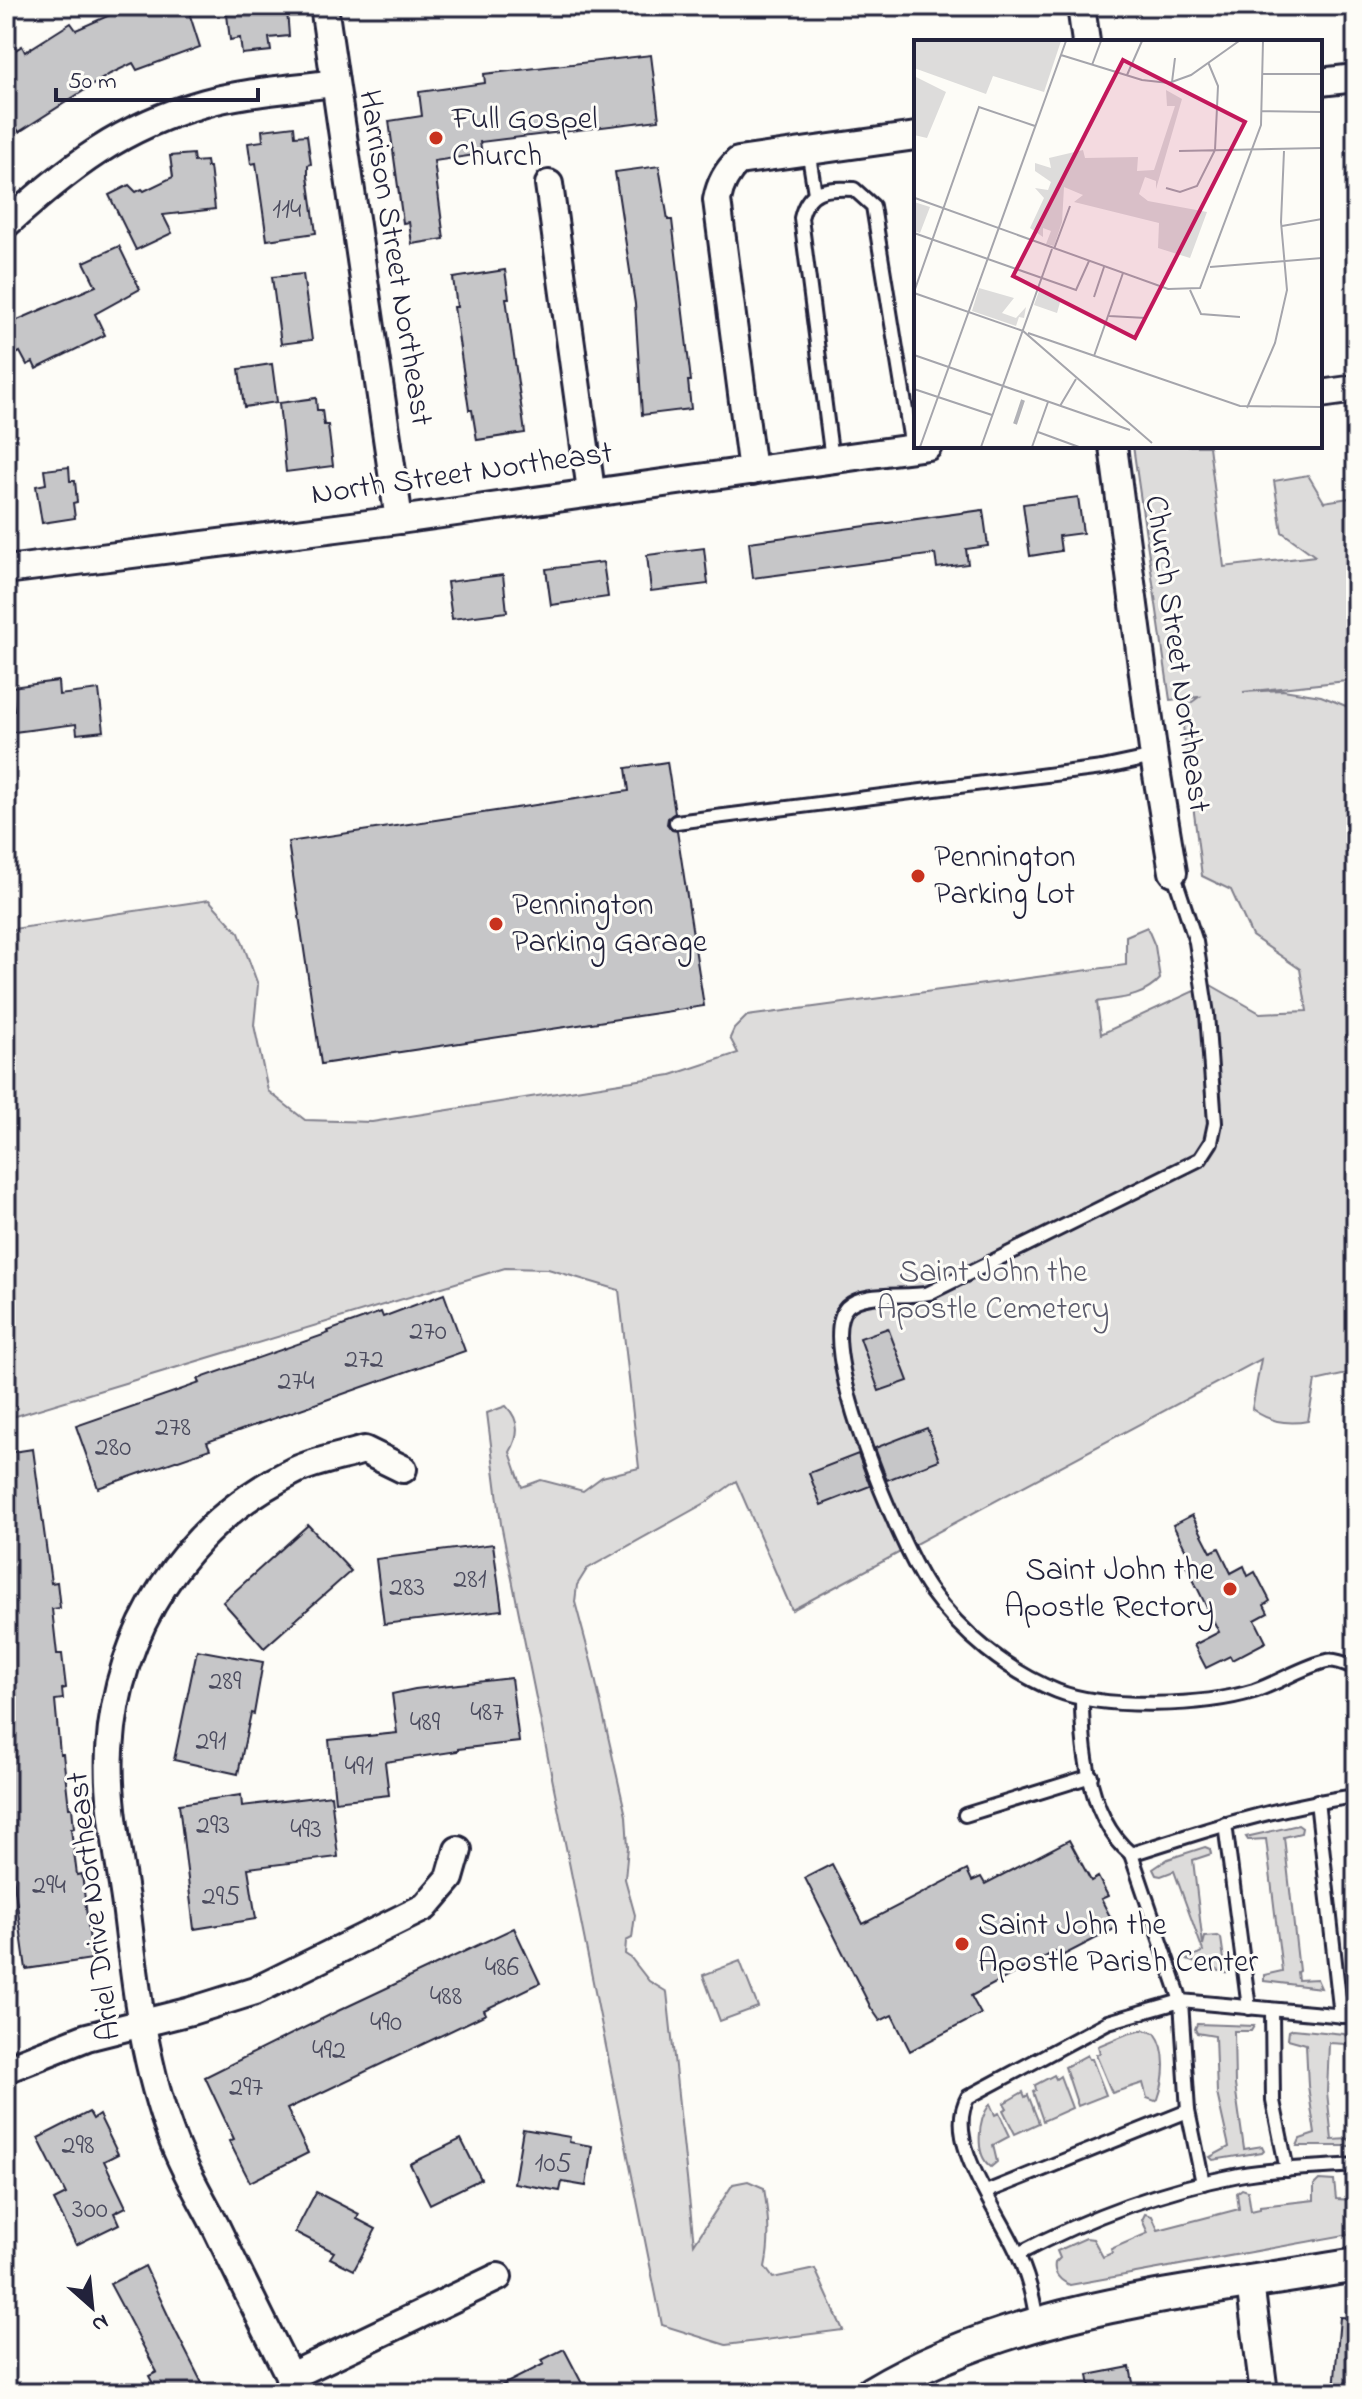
<svg xmlns="http://www.w3.org/2000/svg" width="1362" height="2399" font-family="'Indie Flower',sans-serif">
  <style>
    .green { fill: #dddcdb; stroke: #807f8b; stroke-width: 2 }
    .building { fill: #c6c6c8; stroke: #22223b; stroke-width: 2 }
    .lines { fill: none; stroke-linecap: round; stroke-linejoin: round }
    .service-casing { stroke: #22223b; stroke-width: 18 }
    .minor-casing { stroke: #22223b; stroke-width: 32 }
    .tertiary-casing { stroke: #22223b; stroke-width: 38 }
    .service { stroke: #fdfcf7; stroke-width: 12 }
    .minor { stroke: #fdfcf7; stroke-width: 26 }
    .tertiary { stroke: #fdfcf7; stroke-width: 32 }
    .poi-dot { fill: #c8321e; stroke: #fdfcf7; stroke-width: 3 }
    .labels { text-anchor: middle; dominant-baseline: central; stroke-width: 6; stroke-linejoin: round; paint-order: stroke }
    .number-label { font-size: 28px; fill: #4b4b5e }
    .poi-label { font-size: 32px; fill: #22223b; stroke: #fdfcf7; text-anchor: start }
    .street-label { font-size: 32px; fill: #22223b; stroke: #fdfcf7 }
    .park-label { font-size: 32px; fill: #5a5a6b; stroke: #fdfcf7 }
    .inset-river { fill: none; stroke: #b2b2b7; stroke-width: 4 }
    .inset-road { fill: none; stroke: #a5a5ac; stroke-width: 2 }
    .view { fill: #c2185b; fill-opacity: 0.15; stroke: #c2185b; stroke-width: 4 }
    .inset-edge { fill: none; stroke: #22223b; stroke-width: 4 }
  </style>
  <rect width="100%" height="100%" fill="#fdfcf7"/>
  <filter id="ink" filterUnits="userSpaceOnUse"><feTurbulence type="fractalNoise" baseFrequency=".0125" numOctaves="2"/><feDisplacementMap in="SourceGraphic" scale="16" xChannelSelector="R" yChannelSelector="G"/><feConvolveMatrix kernelMatrix="1 2 1 2 8 2 1 2 1" color-interpolation-filters="sRGB"/></filter>
  <g filter="url(#ink)">
    <g class="green">
      <path d="M1133 446H1209L1224 567 1315 556 1282 532 1274 481 1308 475 1324 502 1356 497V680L1243 692 1283 690 1321 696 1356 710V1372L1315 1381 1308 1421C1287 1425 1269 1422 1252 1409L1261 1359 792 1610 736 1481 707 1502 587 1569 577 1585 575 1602 592 1665 626 1816 628 1847 625 1879 635 1915 632 1938 626 1941 625 1954 631 1958 649 1981 667 1992 694 2244 733 2184 748 2181 764 2188C768 2214 771 2240 765 2267L773 2278 815 2269 843 2330 726 2345 662 2325 501 1524 487 1413 506 1406C520 1420 520 1435 510 1452L522 1487 541 1480 583 1491 602 1477 639 1468 619 1290 548 1269 505 1268 6 1419V930L209 900 239 933 258 985 254 1025 268 1091 305 1120 372 1122 671 1075 738 1053 730 1038 734 1029 747 1016 1126 965V936L1147 927 1155 946 1160 979C1143 998 1121 998 1097 1002L1101 1034 1209 984 1260 1013 1307 1011 1300 969 1252 936 1231 890 1202 876 1181 710 1199 697 1170 700Z"/>
      <polygon points="1298,1825 1302,1828 1301,1833 1284,1837 1299,1971 1297,1972 1298,1980 1317,1979 1321,1988 1264,1981 1264,1975 1282,1971 1266,1839 1248,1840 1246,1837"/>
      <polygon points="1205,1847 1210,1849 1211,1854 1193,1860 1203,1945 1205,1937 1218,1936 1221,1938 1226,1973 1187,1960 1203,1951 1174,1871 1161,1876 1156,1875 1153,1869 1168,1859"/>
      <polygon points="740,1961 758,2007 720,2021 703,1975"/>
      <polygon points="1197,2024 1254,2026 1251,2031 1234,2031 1235,2085 1244,2149 1262,2146 1264,2150 1262,2152 1213,2160 1210,2157 1229,2147 1217,2093 1215,2036 1197,2033 1195,2029"/>
      <polygon points="1293,2029 1344,2034 1350,2040 1346,2044 1329,2043 1327,2092 1332,2140 1348,2139 1352,2143 1350,2146 1297,2146 1300,2139 1315,2134 1308,2086 1306,2044 1288,2039 1289,2031"/>
      <path d="M1144 2030 1155 2033C1168 2050 1165 2079 1158 2099L1155 2101 1147 2098 1143 2083 1112 2093 1096 2055 1100 2053 1098 2046 1127 2034Z"/>
      <polygon points="1087,2055 1089,2059 1092,2059 1106,2095 1078,2106 1065,2067"/>
      <polygon points="1054,2075 1056,2079 1060,2076 1072,2108 1043,2121 1033,2092 1036,2090 1035,2085"/>
      <polygon points="1023,2092 1025,2097 1028,2095 1039,2123 1015,2134 1003,2110 1007,2108 1004,2103"/>
      <path d="M990 2104 995 2115 999 2113 1010 2136 993 2145 997 2162 991 2167C974 2155 978 2120 990 2104Z"/>
      <path d="M1319 2180 1334 2181 1336 2199 1356 2200V2233L1070 2285C1061 2281 1053 2274 1055 2263L1060 2258 1057 2251 1086 2238 1093 2239 1103 2257 1112 2253 1111 2249 1148 2233 1142 2220 1145 2214 1152 2216 1158 2230 1239 2209 1237 2193 1242 2189 1248 2191 1251 2211 1260 2209V2206L1314 2200V2185Z"/>
    </g>
    <g class="building">
      <polygon points="130,6 187,6 200,47 137,70 133,63 110,74 19,132 6,111 6,56 22,46 25,52 71,23 76,30"/>
      <polygon points="226,6 280,6 281,11 287,10 289,36 269,38 271,51 242,54 240,38 230,40"/>
      <polygon points="651,55 659,120 480,142 482,154 434,161 444,239 412,244 409,222 403,223 389,121 422,116 419,92 485,83 484,74"/>
      <polygon points="294,126 295,136 307,135 311,164 308,165 308,176 316,233 267,240 256,163 251,164 248,143 263,141 262,130"/>
      <polygon points="193,154 194,162 206,161 207,167 210,167 215,209 163,215 172,233 136,250 109,195 129,185 136,192 142,189 144,191 173,177 170,156"/>
      <polygon points="659,166 668,220 672,220 691,381 688,381 691,409 642,415 635,304 615,172"/>
      <polygon points="119,246 140,289 95,314 105,335 36,369 33,362 27,365 20,352 6,360 6,325 96,286 84,262"/>
      <polygon points="505,270 509,298 506,298 525,433 477,440 472,410 469,410 454,307 457,307 453,278"/>
      <polygon points="303,274 312,340 281,344 272,277"/>
      <polygon points="272,364 277,402 244,407 239,369"/>
      <polygon points="316,398 317,410 322,410 324,425 328,425 333,466 286,472 279,403"/>
      <polygon points="69,467 70,481 75,481 77,502 73,503 75,518 42,523 36,486 46,484 44,470"/>
      <polygon points="1078,497 1083,533 1059,536 1061,551 1030,556 1023,504"/>
      <polygon points="983,510 988,546 966,549 968,564 937,568 935,554 753,578 749,542"/>
      <polygon points="704,548 708,584 651,591 647,555"/>
      <polygon points="603,562 608,597 551,605 546,569"/>
      <polygon points="503,575 507,612 452,619 447,582"/>
      <polygon points="58,681 59,695 99,690 104,731 77,734 76,724 6,733 6,712 14,711 11,687"/>
      <polygon points="667,762 675,813 668,818 667,824 672,830 677,831 704,1006 321,1064 288,842 629,791 626,768"/>
      <polygon points="444,1294 465,1351 207,1442 210,1449 98,1488 76,1426 200,1383 198,1379 329,1333 328,1331 381,1312 383,1317"/>
      <polygon points="888,1328 908,1381 879,1391 860,1338"/>
      <polygon points="927,1428 939,1460 887,1480 875,1448"/>
      <polygon points="33,1449 51,1583 57,1582 60,1608 52,1609 57,1654 62,1654 66,1688 62,1689 63,1699 55,1700 60,1754 63,1754 69,1808 72,1808 74,1828 71,1829 77,1875 82,1874 92,1959 26,1969 6,1825 6,1453"/>
      <polygon points="858,1454 870,1486 821,1505 809,1473"/>
      <polygon points="1192,1515 1211,1552 1219,1548 1231,1573 1244,1566 1248,1576 1255,1572 1270,1601 1264,1605 1268,1613 1255,1620 1266,1642 1232,1660 1230,1656 1206,1668 1194,1645 1219,1632 1186,1565 1192,1562 1173,1525"/>
      <polygon points="308,1525 351,1571 264,1648 223,1602"/>
      <polygon points="493,1544 502,1610 384,1624 376,1559"/>
      <polygon points="197,1650 263,1662 254,1714 251,1713 238,1774 174,1760"/>
      <polygon points="511,1678 519,1742 458,1749 458,1751 385,1762 389,1795 335,1801 329,1740 397,1733 392,1694 415,1689"/>
      <polygon points="241,1795 242,1806 331,1795 338,1857 248,1868 256,1919 194,1929 179,1804"/>
      <polygon points="1069,1840 1091,1881 1098,1877 1108,1896 1101,1899 1116,1928 1062,1956 1058,1950 971,1996 981,2014 910,2051 892,2015 880,2021 871,2008 805,1878 832,1864 863,1924 967,1870 972,1881 981,1877 985,1884"/>
      <polygon points="514,1928 540,1983 484,2010 486,2014 287,2109 308,2153 250,2182 229,2141 234,2139 205,2077 340,2010"/>
      <polygon points="89,2112 93,2119 99,2115 118,2154 104,2161 126,2207 114,2213 119,2224 76,2245 54,2200 66,2194 38,2138"/>
      <polygon points="523,2129 570,2137 569,2142 592,2146 586,2186 562,2182 560,2191 514,2183"/>
      <polygon points="461,2139 481,2179 430,2204 410,2164"/>
      <polygon points="316,2192 359,2214 357,2219 376,2229 354,2270 330,2258 334,2252 295,2232"/>
      <polygon points="145,2266 174,2328 207,2393 158,2393 149,2376 157,2372 110,2284"/>
      <polygon points="1340,2317 1356,2318 1356,2392 1334,2390"/>
      <polygon points="564,2349 587,2393 487,2393 544,2364 542,2360"/>
      <polygon points="1130,2367 1135,2393 1091,2393 1088,2375"/>
    </g>
    <g class="lines">
      <defs>
        <g id="service">
          <polyline points="808,150 815,193"/>
          <path d="M832 460 801 218C808 188 826 188 854 189L873 206 912 448"/>
          <polyline points="676,822 1102,768 1154,757"/>
          <path d="M1173 872 1196 942 1207 1014 1215 1123 1211 1142 1200 1159 929 1293C905 1299 865 1290 847 1307 812 1343 903 1553 930 1590 961 1633 1007 1671 1057 1691 1105 1710 1205 1706 1254 1691 1278 1683 1304 1666 1327 1661 1335 1659 1348 1665 1356 1668"/>
          <path d="M1082 1699C1082 1750 1089 1819 1131 1854"/>
          <path d="M1356 1796C1279 1806 1205 1830 1131 1854L1181 2001 1356 2017"/>
          <polyline points="1317,1801 1341,2016"/>
          <polyline points="965,1815 1091,1776"/>
          <polyline points="1225,1824 1249,2008"/>
          <polyline points="1272,2010 1273,2101 1287,2170"/>
          <polyline points="986,2192 1188,2111"/>
          <path d="M1018 2254C1088 2217 1161 2190 1239 2175 1277 2168 1317 2168 1356 2165"/>
          <path d="M1037 2323C1034 2300 1029 2279 1019 2257 1002 2214 942 2142 968 2097L1108 2022 1181 2001 1188 2111 1203 2183"/>
        </g>
        <g id="minor">
          <polyline points="324,6 399,520"/>
          <polyline points="1081,6 1086,42"/>
          <polyline points="1320,82 1356,78"/>
          <polyline points="549,184 591,491"/>
          <path d="M6 224C71 167 119 127 205 103 243 92 293 89 333 83"/>
          <polyline points="1320,394 1356,389"/>
          <polyline points="1113,446 1154,757 1173,872"/>
          <path d="M752 471 717 200C720 184 726 172 738 161L916 136"/>
          <polyline points="6,570 399,520 928,446"/>
          <polyline points="6,2069 87,2037 191,2011 255,1991 425,1907 450,1878 458,1850"/>
          <polyline points="1250,2283 1264,2393"/>
          <polyline points="289,2377 498,2277"/>
          <path d="M298 2393C270 2337 242 2281 215 2225 200 2196 183 2168 172 2138 144 2065 136 1989 127 1913 120 1860 107 1803 110 1750 117 1630 185 1524 294 1471 315 1461 341 1457 364 1450L403 1469"/>
        </g>
        <path id="tertiary" d="M872 2393C1017 2306 1193 2293 1356 2265"/>
      </defs>
      <use href="#service" class="service-casing"/>
      <use href="#minor" class="minor-casing"/>
      <use href="#tertiary" class="tertiary-casing"/>
      <use href="#service" class="service"/>
      <use href="#minor" class="minor"/>
      <use href="#tertiary" class="tertiary"/>
    </g>
  </g>
  <g class="poi-dot">
    <circle cx="436" cy="138" r="8"/>
    <circle cx="918" cy="876" r="8"/>
    <circle cx="496" cy="924" r="8"/>
    <circle cx="1230" cy="1589" r="8"/>
    <circle cx="962" cy="1944" r="8"/>
  </g>
  <g class="labels">
    <g class="number-label">
      <text x="287" y="210">114</text>
      <text x="428" y="1332">270</text>
      <text x="364" y="1360">272</text>
      <text x="296" y="1382">274</text>
      <text x="173" y="1428">278</text>
      <text x="113" y="1448">280</text>
      <text x="470" y="1580">281</text>
      <text x="407" y="1588">283</text>
      <text x="225" y="1682">289</text>
      <text x="487" y="1713">487</text>
      <text x="425" y="1723">489</text>
      <text x="211" y="1742">291</text>
      <text x="359" y="1767">491</text>
      <text x="213" y="1826">293</text>
      <text x="306" y="1830">493</text>
      <text x="49" y="1886">294</text>
      <text x="221" y="1897">295</text>
      <text x="502" y="1968">486</text>
      <text x="446" y="1997">488</text>
      <text x="386" y="2023">490</text>
      <text x="329" y="2051">492</text>
      <text x="246" y="2088">297</text>
      <text x="78" y="2146">298</text>
      <text x="553" y="2164">105</text>
      <text x="90" y="2210">300</text>
    </g>
    <g class="poi-label">
      <text x="452" y="120">Full Gospel<tspan x="452" dy="37">Church</tspan></text>
      <text x="934" y="858">Pennington<tspan x="934" dy="37">Parking Lot</tspan></text>
      <text x="512" y="906">Pennington<tspan x="512" dy="37">Parking Garage</tspan></text>
      <text x="1214" y="1571" text-anchor="end">Saint John the<tspan x="1214" dy="37">Apostle Rectory</tspan></text>
      <text x="978" y="1926">Saint John the<tspan x="978" dy="37">Apostle Parish Center</tspan></text>
    </g>
    <g class="street-label">
      <text transform="translate(394 258) rotate(81)">Harrison Street Northeast</text>
      <text transform="translate(462 475) rotate(-8)">North Street Northeast</text>
      <text transform="translate(1176 654) rotate(82)">Church Street Northeast</text>
      <text transform="translate(95 1906) rotate(-97)">Ariel Drive Northeast</text>
    </g>
    <g class="park-label">
      <text x="993" y="1273">Saint John the<tspan x="993" dy="37">Apostle Cemetery</tspan></text>
    </g>
  </g>
  <g transform="translate(914 40)">
    <rect width="408" height="408" fill="#fdfcf7"/>
    <path d="M0 1H147L130 52 79 36 72 54 0 28ZM0 36 32 52 13 98 0 95ZM252 50 268 59 242 149V141L231 137 225 154 234 161 293 172 276 218 244 208 245 183 160 162 169 155 150 147 148 182 140 206 132 204 137 191 129 188V197L116 188 130 158 121 148 134 150 137 142 121 131V123L137 128 135 118 169 110 171 118 224 117 223 131 240 130 261 66H253ZM0 162 16 167 6 193 0 191ZM65 248 100 258 88 273 102 278 112 267 110 278 105 277 102 286 58 271ZM125 251 147 259 143 273 120 265Z" fill="#dddcdb"/>
    <path class="inset-river" d="M101 384 109 360"/>
    <path class="inset-road" d="M147 15 228 40 255 43 277 35 325 1M178 25 187 1M348 34H408M213 35 228 1M258 42 261 18M348 71 408 72M265 111 408 108M252 148 266 152 283 146 301 110 304 46 294 22M1 158 254 249 286 248 347 85 349 1M368 186 408 179M0 193 162 250 175 221M140 209 156 166M296 227 408 218M276 250 287 274 326 277M0 252 65 67 121 86M0 253 109 291 238 403M180 257 190 227M195 276 232 278M114 293 326 366 408 367M0 315 216 390M180 316 209 233M0 349 78 375M146 366 162 339M333 368 361 303 373 250 367 182 370 111M124 392 165 407M6 407 152 1M67 407 138 209M118 407 134 362"/>
    <path class="view" d="M209 20 331 82 221 298 99 236Z"/>
    <rect width="408" height="408" class="inset-edge"/>
  </g>
  <rect width="1362" height="2399" fill="none" stroke="#fdfcf7" stroke-width="32"/>
  <rect x="16" y="16" width="1330" height="2367" fill="none" stroke="#22223b" stroke-width="3" filter="url(#ink)"/>
  <g transform="translate(92 2307) rotate(153)" stroke="#fdfcf7" stroke-width="6" paint-order="stroke">
  <path d="M0-6L14 30L0 20L-14 30Z" fill="#22223b"/>
  <text y="-12" font-size="22" font-weight="bold" text-anchor="middle" fill="#22223b">N</text>
  </g>
  <path d="M56 88v12h202v-12" fill="none" stroke="#22223b" stroke-width="4"/>
  <text x="68" y="88" font-size="24" fill="#22223b" stroke="#fdfcf7" stroke-width="6" paint-order="stroke">50 m</text>
</svg>
